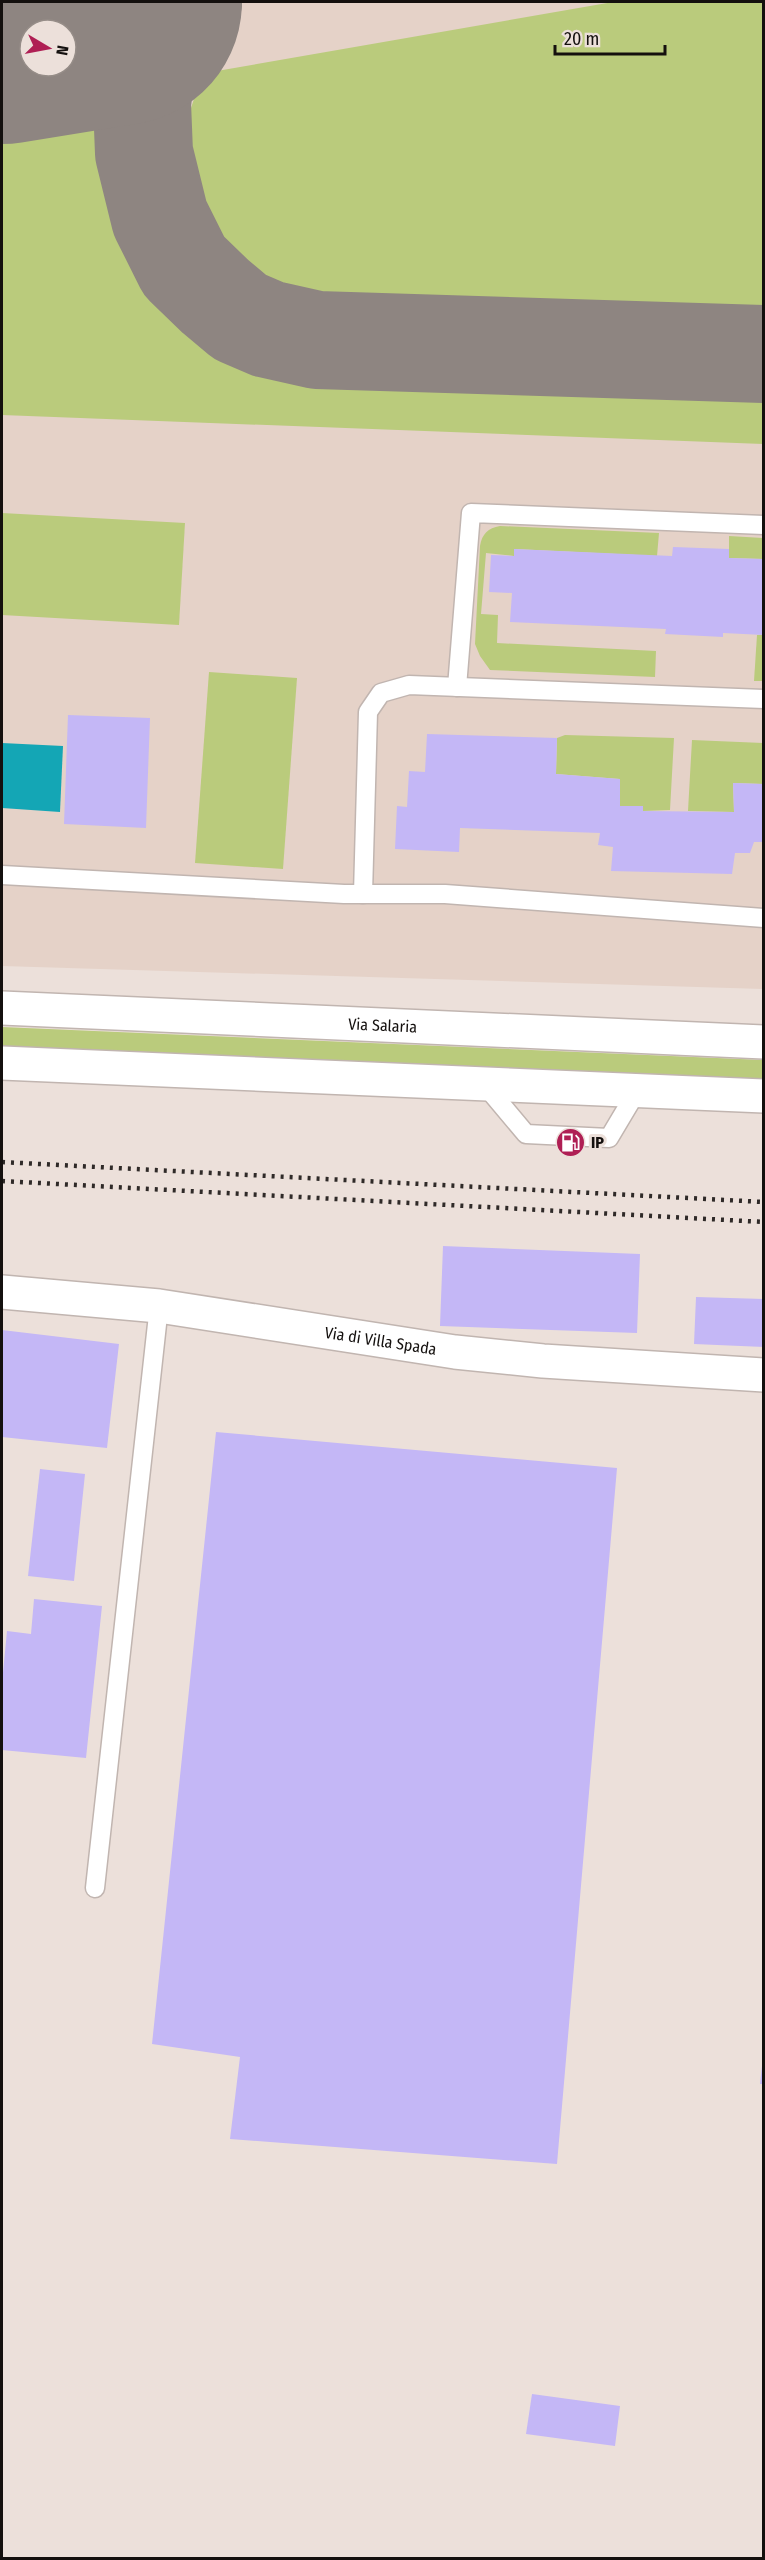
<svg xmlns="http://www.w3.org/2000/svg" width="765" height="2560" font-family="'Fira Sans Condensed',sans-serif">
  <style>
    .built { fill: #e5d2c8; fill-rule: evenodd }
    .green { fill: #bacb7c }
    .water { fill: #14a6b5 }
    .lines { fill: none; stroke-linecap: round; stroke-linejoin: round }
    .taxiway { stroke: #8e8581; stroke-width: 98 }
    .runway { stroke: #8e8581; stroke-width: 246 }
    .building { fill: #c4b7f6 }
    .lane-casing { stroke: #c1b5b0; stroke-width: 21 }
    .street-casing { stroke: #c1b5b0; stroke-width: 36 }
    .primary-casing { stroke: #c1b5b0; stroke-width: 36 }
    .lane { stroke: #fff; stroke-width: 18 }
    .street { stroke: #fff; stroke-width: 33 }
    .primary { stroke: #fff; stroke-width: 33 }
    .rail { stroke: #2f2a28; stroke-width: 4.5; stroke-dasharray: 3 6; stroke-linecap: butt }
    .labels { text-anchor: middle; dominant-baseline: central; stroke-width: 6; stroke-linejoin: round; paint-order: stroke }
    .street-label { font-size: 16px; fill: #14100e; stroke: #ece0da }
    .poi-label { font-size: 16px; font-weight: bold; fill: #14100e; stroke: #ece0da; text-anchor: start }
  </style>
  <rect width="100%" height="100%" fill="#ece0da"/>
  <path class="built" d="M2 2H763V989L2 966ZM30 30H66V66H30Z"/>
  <g class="green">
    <polygon points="613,2 763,2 763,318 346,307 291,300 246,277 220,251 187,163 189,114 197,90 217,71"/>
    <path d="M71 99 99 112C128 199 132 296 222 345 241 355 262 362 281 371L763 387V444L2 415V113Z"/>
    <polygon points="2,513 185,523 179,625 2,615"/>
    <path d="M500 526 659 533 657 556 515 549 514 556 486 553 481 614 498 615 497 643 656 651 655 677 490 670 480 656 475 644 480 546C482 534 488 528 500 526Z"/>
    <polygon points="729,536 763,538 763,559 729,558"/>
    <polygon points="757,635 763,635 763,681 754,681"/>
    <polygon points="209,672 297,678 283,869 195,863"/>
    <polygon points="565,735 674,738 670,810 643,811 643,806 620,806 620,779 556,774 557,738"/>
    <polygon points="692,740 763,743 763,784 733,783 734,812 688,811"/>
    <polygon points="2,1027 763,1060 763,1080 2,1047"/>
  </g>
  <polygon class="water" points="2,743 63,746 60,812 2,808"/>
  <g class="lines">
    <polyline class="taxiway" points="193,2 166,20 149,50 142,103 144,153 160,218 184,266 215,296 240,317 268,329 317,340 764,354"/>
    <polyline class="runway" points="2,21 119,2"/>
  </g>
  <g class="building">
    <polygon points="673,547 729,549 729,558 764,559 764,635 723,633 723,637 665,634 666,629 510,622 512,593 489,592 491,555 514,556 514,549 672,556"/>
    <polygon points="68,715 150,718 146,828 64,824"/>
    <polygon points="427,734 557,738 556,774 620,779 620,806 643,806 643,811 734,812 733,783 764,784 764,842 754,842 750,853 735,853 732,874 611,871 613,847 598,845 600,833 460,828 459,852 395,849 397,806 407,807 409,771 425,772"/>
    <polygon points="443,1246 640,1254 637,1333 440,1326"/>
    <polygon points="696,1297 764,1299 764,1347 694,1344"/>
    <polygon points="2,1330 119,1344 107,1448 2,1437"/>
    <polygon points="216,1432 617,1468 557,2164 230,2139 240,2057 152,2044"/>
    <polygon points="40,1469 85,1474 74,1581 28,1576"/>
    <polygon points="34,1599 102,1606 86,1758 2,1750 2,1683 7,1631 31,1634"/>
    <polygon points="762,2066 764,2066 764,2084 760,2084"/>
    <polygon points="532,2394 620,2406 615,2446 526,2434"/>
  </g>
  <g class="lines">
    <defs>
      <g id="lane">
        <polyline points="457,687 471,513 764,525"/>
        <polyline points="2,875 344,894 445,894 764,918"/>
        <polyline points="363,894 368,712 381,693 409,685 764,699"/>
        <polyline points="484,1084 526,1134 609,1138 637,1091"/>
        <polyline points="95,1888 159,1306"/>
      </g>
      <g id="street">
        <path id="s1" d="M2 1292 159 1306 455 1352 543 1361 764 1375"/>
      </g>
      <g id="primary">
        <path id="s2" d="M2 1008 764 1042"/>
        <polyline points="2,1063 764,1096"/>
      </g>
    </defs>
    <use href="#lane" class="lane-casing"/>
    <use href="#street" class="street-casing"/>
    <use href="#primary" class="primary-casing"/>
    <use href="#lane" class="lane"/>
    <use href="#street" class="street"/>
    <use href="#primary" class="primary"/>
    <g class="rail">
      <polyline points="2,1162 764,1202"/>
      <polyline points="2,1181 764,1222"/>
    </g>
  </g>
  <defs>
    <symbol id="fuel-disc" viewBox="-11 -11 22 22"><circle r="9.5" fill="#af1f54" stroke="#ece0da"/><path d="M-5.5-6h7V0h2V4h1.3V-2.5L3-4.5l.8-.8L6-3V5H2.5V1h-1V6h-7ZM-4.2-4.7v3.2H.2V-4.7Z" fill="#fff"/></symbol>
  </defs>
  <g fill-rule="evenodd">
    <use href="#fuel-disc" x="554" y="1126" width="33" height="33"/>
  </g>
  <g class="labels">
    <g class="street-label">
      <text stroke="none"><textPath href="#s2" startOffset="381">Via Salaria</textPath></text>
      <text stroke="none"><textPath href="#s1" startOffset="382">Via di Villa Spada</textPath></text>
    </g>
    <g class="poi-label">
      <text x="591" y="1142">IP</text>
    </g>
  </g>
  <rect width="765" height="2560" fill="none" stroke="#14100e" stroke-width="6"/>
  <g transform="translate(48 48) rotate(100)"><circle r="28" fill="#ece0da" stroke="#968d88" stroke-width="1.5"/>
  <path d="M0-4.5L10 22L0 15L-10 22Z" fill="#af1f54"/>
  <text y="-9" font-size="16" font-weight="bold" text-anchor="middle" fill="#14100e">N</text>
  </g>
  <path d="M555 45v9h110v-9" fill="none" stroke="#14100e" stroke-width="3"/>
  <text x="564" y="45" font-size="18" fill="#14100e" stroke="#ece0da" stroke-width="4.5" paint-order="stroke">20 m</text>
</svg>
